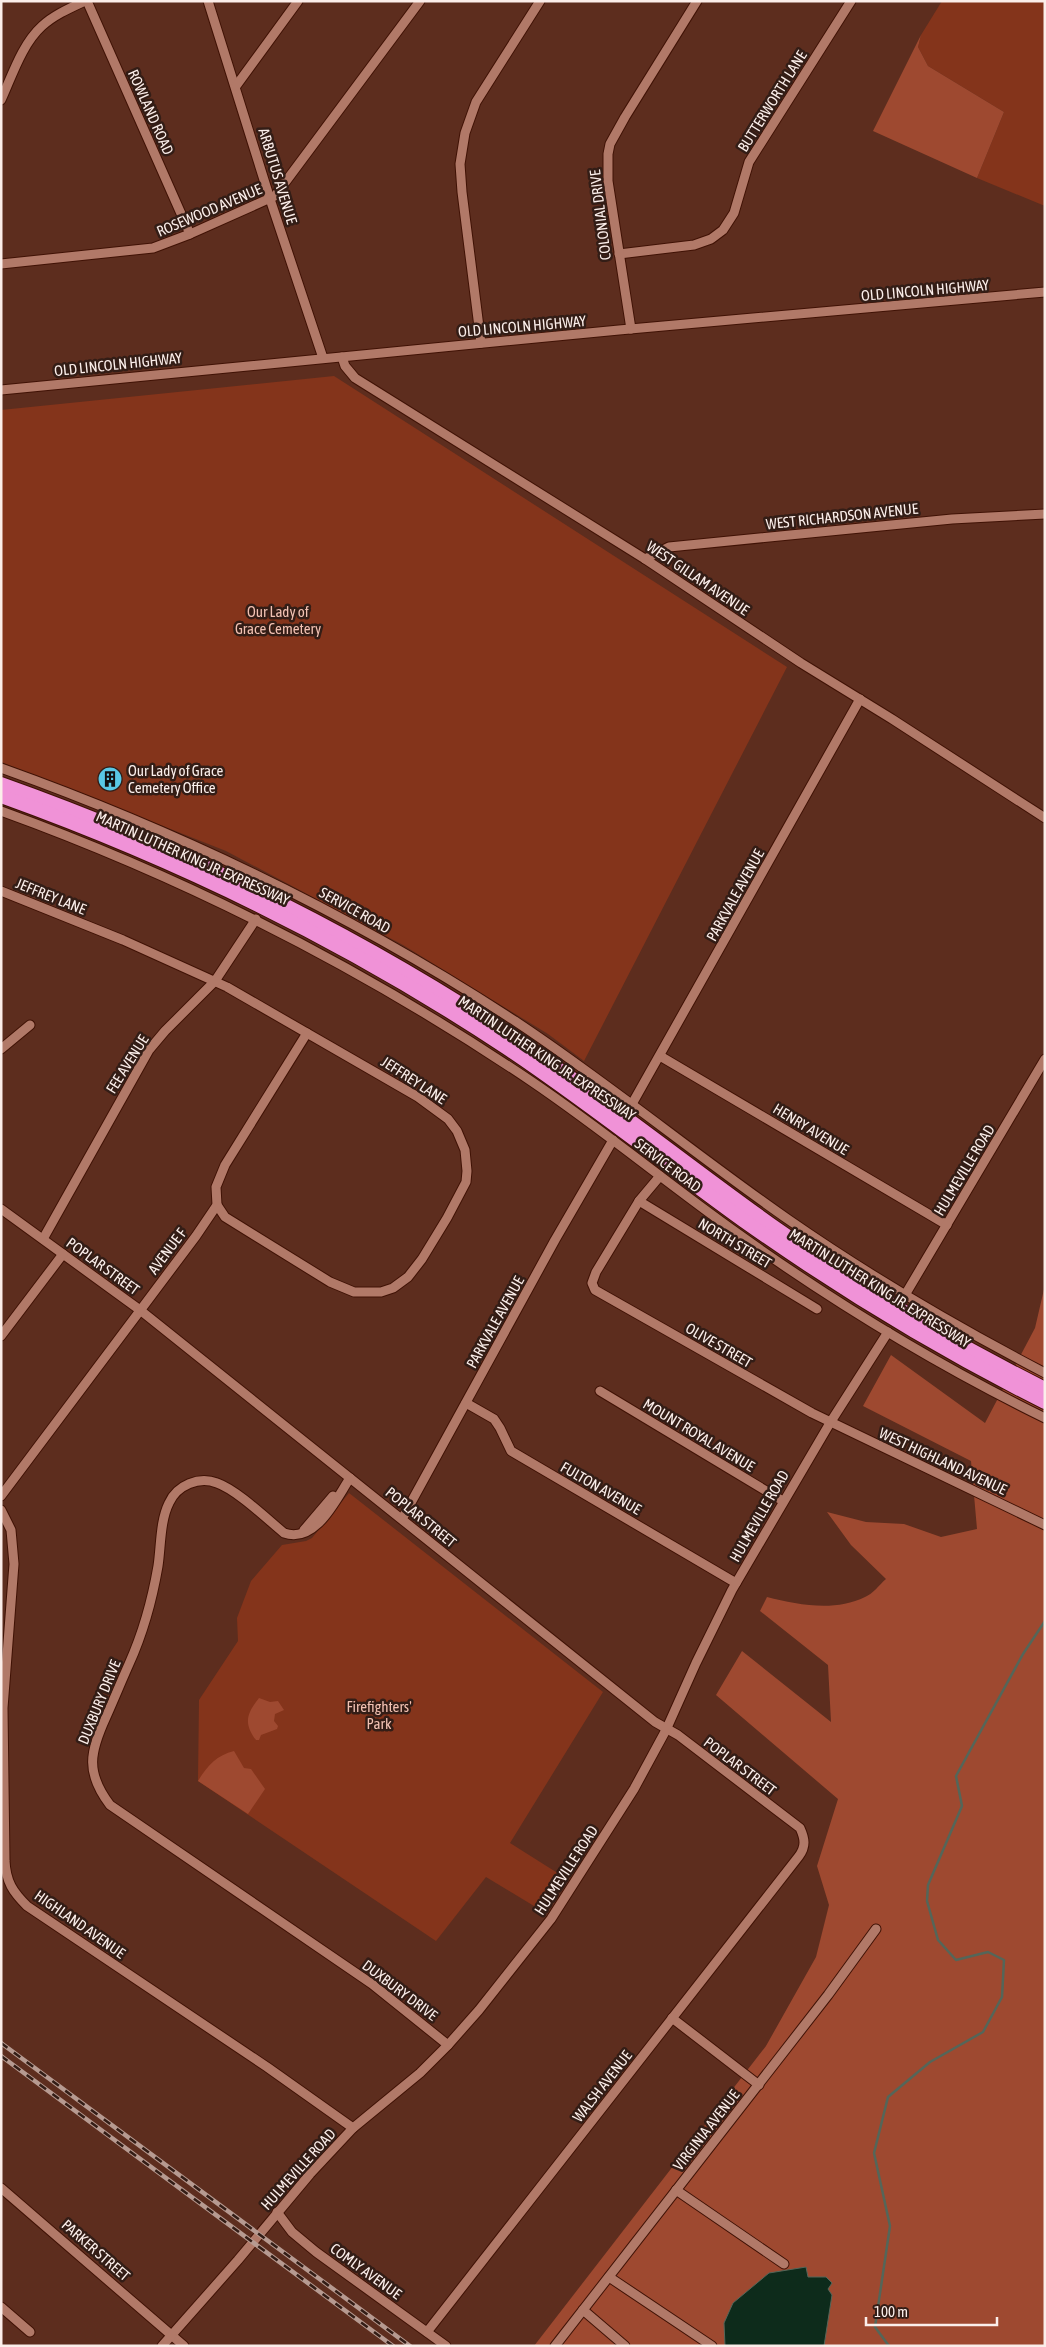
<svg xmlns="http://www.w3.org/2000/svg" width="1046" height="2347" font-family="'Asap Condensed',sans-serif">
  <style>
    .green { fill: #84341b }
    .forest { fill: #9e4930 }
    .water { fill: #0d2b1b; stroke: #546659 }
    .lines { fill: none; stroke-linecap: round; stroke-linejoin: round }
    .stream { stroke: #546659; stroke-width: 2.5 }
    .minor-casing { stroke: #401205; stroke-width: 11 }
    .highway-casing { stroke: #401205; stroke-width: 16 }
    .minor { stroke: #b17968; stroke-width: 9 }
    .highway { stroke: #f092d7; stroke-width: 14 }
    .rail-casing { stroke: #b69a91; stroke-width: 4.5 }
    .rail { stroke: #331d16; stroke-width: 2.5; stroke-dasharray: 8; stroke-linecap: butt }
    .labels { text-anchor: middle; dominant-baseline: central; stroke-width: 5; stroke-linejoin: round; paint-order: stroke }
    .street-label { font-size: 15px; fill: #fbeeea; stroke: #331d16 }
    .park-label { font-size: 15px; fill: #f2c1b2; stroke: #331d16 }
    .poi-label { font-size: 15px; fill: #fbeeea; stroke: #331d16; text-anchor: start }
  </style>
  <rect width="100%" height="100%" fill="#5d2d1e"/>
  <g class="green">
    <polygon points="942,1 1045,1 1045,206 977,178 1004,112 928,66 918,47 921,35"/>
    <polygon points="334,376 787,667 584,1061 548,1034 403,945 226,851 1,762 1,410"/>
    <polygon points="349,1493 603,1692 510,1843 567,1879 544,1912 486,1877 436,1941 198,1781 199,1700 238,1641 237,1618 251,1581 282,1545 306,1541 312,1538"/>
  </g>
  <g class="forest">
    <polygon points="921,35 918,47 928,66 1004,112 977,178 873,131"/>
    <path d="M1045 1285V2346H534L766 2046 816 1957 829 1905 817 1866 838 1799 716 1695 742 1651 831 1722 828 1665 760 1611 767 1597C798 1605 835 1612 865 1597 873 1594 879 1585 886 1579L851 1545 827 1512 866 1522 904 1524 941 1537 977 1529 971 1461 863 1406 891 1355 985 1423 1035 1328Z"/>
    <path d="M259 1698 270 1702 278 1701 284 1710 275 1714 274 1721 278 1726 277 1729 261 1735 259 1740H256C243 1723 247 1713 259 1698Z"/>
    <path d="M234 1751 244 1768 251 1769 265 1789 248 1814 198 1781C207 1766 217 1755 234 1751Z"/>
  </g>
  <polygon class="water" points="806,2267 808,2277 826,2277 832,2283 828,2289 832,2295 824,2346 725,2346 724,2323 733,2303 769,2273"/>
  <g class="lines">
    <polyline class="stream" points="889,2346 875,2327 890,2226 874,2153 888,2097 930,2062 983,2032 1002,1997 1004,1960 988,1952 956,1960 938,1940 927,1901 928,1885 962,1806 956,1776 1023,1654 1045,1621"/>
    <defs>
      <g id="minor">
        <polyline points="87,1 190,234"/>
        <polyline points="208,1 270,199 323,358"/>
        <polyline points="236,86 298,1"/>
        <path d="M1 100C12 76 22 44 42 26 54 15 70 8 85 1"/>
        <polyline points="619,254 694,245 711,239 723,230 734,213 749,162 851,1"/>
        <polyline points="1,264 153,248 190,234 275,196 420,1"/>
        <polyline points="631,329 608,181 608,154 610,144 625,117 697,1"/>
        <polyline points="481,343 462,192 460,164 465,133 476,102 540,1"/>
        <polyline points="342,357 345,366 355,378 645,559 801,663 892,719 1045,818"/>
        <polyline points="1,390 619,330 1045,292"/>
        <polyline points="645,559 669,547 952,519 1045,514"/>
        <path d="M1 768C183 833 356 917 518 1023 611 1085 697 1156 789 1220 871 1277 957 1327 1045 1373"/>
        <path d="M1 811C189 879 366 970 531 1081 602 1129 668 1184 737 1233 835 1303 937 1365 1045 1418"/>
        <polyline points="1,891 123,940 227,987 418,1097 448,1119 457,1131 465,1150 467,1171 466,1182 447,1218 422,1259 408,1277 393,1288 381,1292 354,1292 330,1282 225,1217 217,1205"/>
        <polyline points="1,1049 30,1025"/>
        <polyline points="660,1056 947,1225"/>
        <polyline points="632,1104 860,699"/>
        <polyline points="660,1176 639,1201 596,1272 592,1283 595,1290 812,1413 1045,1525"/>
        <polyline points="639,1201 817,1309"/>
        <path d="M1 1209 140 1310 655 1722 678 1735 800 1828C805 1839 806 1846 799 1856L427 2332"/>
        <polyline points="43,1239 149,1050 165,1031 215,981 256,919"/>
        <polyline points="905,1295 1045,1059"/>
        <polyline points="1,1336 63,1254"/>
        <polyline points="600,1391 783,1501"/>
        <polyline points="466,1403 494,1419 500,1428 511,1451 736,1583"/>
        <path d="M350 1478C336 1499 316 1544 284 1533 267 1519 237 1490 217 1483 199 1476 177 1485 169 1503 160 1521 161 1546 158 1566 152 1601 143 1633 129 1664 121 1682 114 1699 106 1717 90 1752 85 1772 110 1805L372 1984 448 2045"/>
        <polyline points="1,1496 196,1236 217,1205 216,1187 225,1165 307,1033"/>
        <path d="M1 1510 11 1530 14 1564 3 1708 5 1861C6 1882 13 1892 27 1906L267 2067 353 2128"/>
        <polyline points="402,1519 555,1240 613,1140"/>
        <polyline points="304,1530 333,1496"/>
        <polyline points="672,2018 759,2085"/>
        <polyline points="1,2188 184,2346"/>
        <polyline points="676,2190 784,2264"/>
        <polyline points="277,2212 292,2232 316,2252 446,2346"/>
        <polyline points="609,2277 712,2346"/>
        <polyline points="1,2307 30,2332"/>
        <polyline points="583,2310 625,2346"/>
        <polyline points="162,2346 238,2260 310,2174 353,2128 420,2073 448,2045 479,2010 551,1919 634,1789 666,1730 696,1663 732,1590 830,1423 888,1332"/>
        <polyline points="555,2346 828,1995 876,1929"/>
      </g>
      <g id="highway">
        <path d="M1 784C181 848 353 932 512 1037 604 1098 689 1167 778 1230 863 1290 953 1343 1045 1389"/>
        <path d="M1 796C179 860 349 943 507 1048 588 1102 664 1163 743 1220 839 1288 939 1349 1045 1402"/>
      </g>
    </defs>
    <use href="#minor" class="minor-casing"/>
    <use href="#highway" class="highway-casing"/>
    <use href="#minor" class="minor"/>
    <use href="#highway" class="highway"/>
    <defs>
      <g id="rail">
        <polyline points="1,2043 410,2346"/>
        <polyline points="1,2056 393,2346"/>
      </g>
    </defs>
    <use href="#rail" class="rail-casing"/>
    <use href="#rail" class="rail"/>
  </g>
  <defs>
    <symbol id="building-disc" viewBox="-11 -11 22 22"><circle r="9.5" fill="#59c8e5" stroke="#331d16"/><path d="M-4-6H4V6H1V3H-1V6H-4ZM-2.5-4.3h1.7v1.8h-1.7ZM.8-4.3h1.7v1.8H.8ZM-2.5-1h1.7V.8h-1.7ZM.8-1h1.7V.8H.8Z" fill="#111"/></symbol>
  </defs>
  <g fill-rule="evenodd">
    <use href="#building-disc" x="96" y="765" width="28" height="28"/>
  </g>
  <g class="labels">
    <g class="street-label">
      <text transform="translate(772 101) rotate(-58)">BUTTERWORTH LANE</text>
      <text transform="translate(151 112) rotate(66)">ROWLAND ROAD</text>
      <text transform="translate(278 176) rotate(73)">ARBUTUS AVENUE</text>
      <text transform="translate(209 210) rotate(-23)">ROSEWOOD AVENUE</text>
      <text transform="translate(600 215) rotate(-97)">COLONIAL DRIVE</text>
      <text transform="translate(925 290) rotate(-5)">OLD LINCOLN HIGHWAY</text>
      <text transform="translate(522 326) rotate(-5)">OLD LINCOLN HIGHWAY</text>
      <text transform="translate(118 364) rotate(-6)">OLD LINCOLN HIGHWAY</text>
      <text transform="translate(842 516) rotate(-6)">WEST RICHARDSON AVENUE</text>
      <text transform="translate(698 578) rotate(34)">WEST GILLAM AVENUE</text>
      <text transform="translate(193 858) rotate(24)">MARTIN LUTHER KING JR. EXPRESSWAY</text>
      <text transform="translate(735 895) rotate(-61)">PARKVALE AVENUE</text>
      <text transform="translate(51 896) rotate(22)">JEFFREY LANE</text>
      <text transform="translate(355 910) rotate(29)">SERVICE ROAD</text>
      <text transform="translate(547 1058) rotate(34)">MARTIN LUTHER KING JR. EXPRESSWAY</text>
      <text transform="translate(127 1064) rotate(-58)">FEE AVENUE</text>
      <text transform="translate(414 1080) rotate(33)">JEFFREY LANE</text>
      <text transform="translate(811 1129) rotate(31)">HENRY AVENUE</text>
      <text transform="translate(668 1165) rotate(37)">SERVICE ROAD</text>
      <text transform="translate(964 1170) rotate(-59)">HULMEVILLE ROAD</text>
      <text transform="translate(735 1243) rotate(31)">NORTH STREET</text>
      <text transform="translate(167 1251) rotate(-53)">AVENUE F</text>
      <text transform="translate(103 1266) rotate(36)">POPLAR STREET</text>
      <text transform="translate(880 1288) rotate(32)">MARTIN LUTHER KING JR. EXPRESSWAY</text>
      <text transform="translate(495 1322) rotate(-61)">PARKVALE AVENUE</text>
      <text transform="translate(719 1345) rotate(30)">OLIVE STREET</text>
      <text transform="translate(699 1435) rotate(31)">MOUNT ROYAL AVENUE</text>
      <text transform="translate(943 1461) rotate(25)">WEST HIGHLAND AVENUE</text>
      <text transform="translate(601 1488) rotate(30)">FULTON AVENUE</text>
      <text transform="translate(759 1516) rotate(-60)">HULMEVILLE ROAD</text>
      <text transform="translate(421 1517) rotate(39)">POPLAR STREET</text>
      <text transform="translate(99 1702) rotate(-68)">DUXBURY DRIVE</text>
      <text transform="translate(740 1766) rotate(37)">POPLAR STREET</text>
      <text transform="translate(566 1870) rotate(-57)">HULMEVILLE ROAD</text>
      <text transform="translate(80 1924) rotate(35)">HIGHLAND AVENUE</text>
      <text transform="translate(400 1990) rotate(37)">DUXBURY DRIVE</text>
      <text transform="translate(602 2086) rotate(-52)">WALSH AVENUE</text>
      <text transform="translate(706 2130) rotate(-52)">VIRGINIA AVENUE</text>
      <text transform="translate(298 2169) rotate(-48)">HULMEVILLE ROAD</text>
      <text transform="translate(96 2250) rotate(41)">PARKER STREET</text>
      <text transform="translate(366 2271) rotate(36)">COMLY AVENUE</text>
    </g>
    <g class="park-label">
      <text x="278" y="611">Our Lady of<tspan x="278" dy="17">Grace Cemetery</tspan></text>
      <text x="379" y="1706">Firefighters'<tspan x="379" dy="17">Park</tspan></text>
    </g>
    <g class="poi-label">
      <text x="128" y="770">Our Lady of Grace<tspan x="128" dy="17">Cemetery Office</tspan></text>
    </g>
  </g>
  <rect width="1046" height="2347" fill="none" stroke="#fbeeea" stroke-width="5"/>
  <path d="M866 2317v8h131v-8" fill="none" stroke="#fbeeea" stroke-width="2.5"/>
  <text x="874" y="2317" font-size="15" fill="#fbeeea" stroke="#331d16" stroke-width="4" paint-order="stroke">100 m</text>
</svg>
